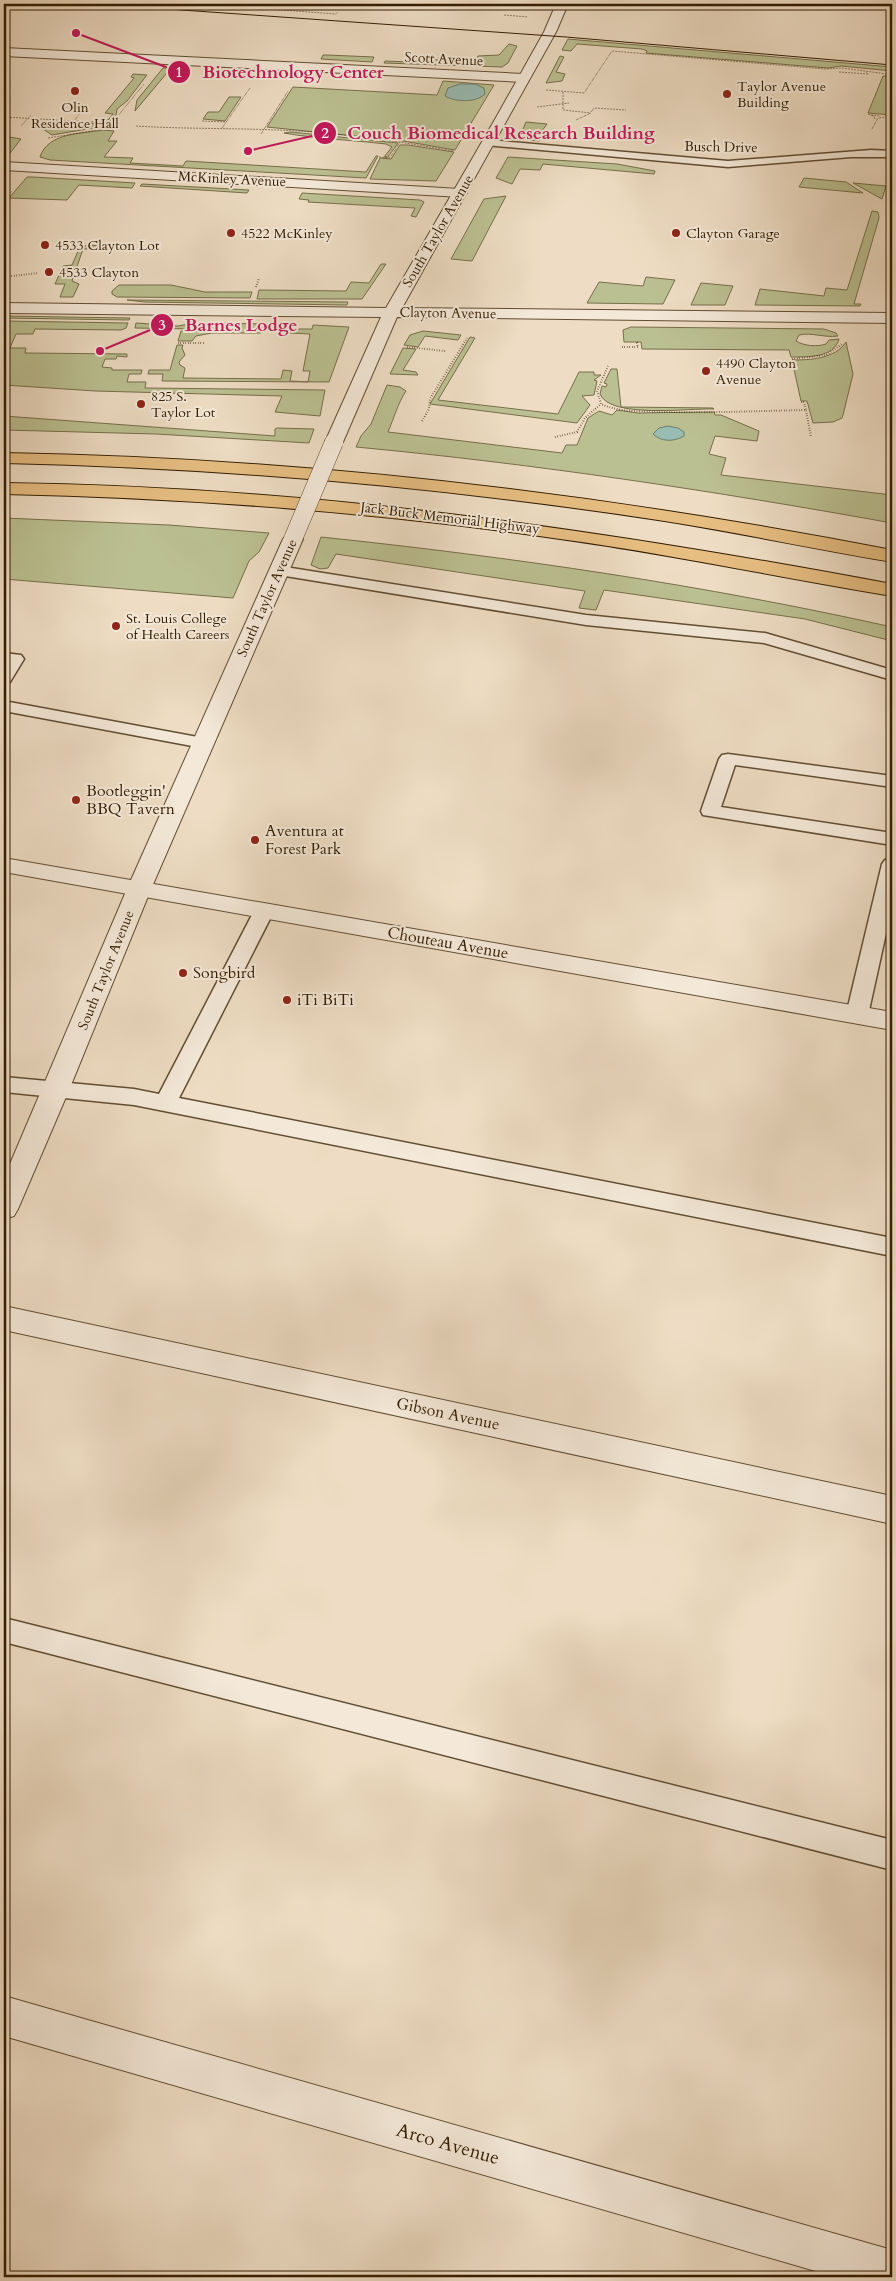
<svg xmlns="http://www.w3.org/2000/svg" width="896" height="2281" font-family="Cardo,serif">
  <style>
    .green { fill: #bbc092; stroke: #776e4a }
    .water { fill: #99bcb3; stroke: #707c6c }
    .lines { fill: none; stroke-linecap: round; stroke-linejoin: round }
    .service-casing { stroke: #624d32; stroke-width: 3 }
    .minor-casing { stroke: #624d32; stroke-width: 2 }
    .tertiary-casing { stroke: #624d32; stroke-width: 2 }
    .motorway-casing { stroke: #331d01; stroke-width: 2 }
    .path-far1 { stroke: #331d01; stroke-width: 1; stroke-dasharray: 0.5 1; stroke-linecap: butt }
    .path { stroke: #331d01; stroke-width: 2; stroke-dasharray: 0.5 2; stroke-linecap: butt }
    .service { fill: #f4e9d9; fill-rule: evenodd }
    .minor { fill: #f4e9d9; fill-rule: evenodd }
    .tertiary { fill: #f4e9d9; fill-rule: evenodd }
    .motorway { fill: #e7be82; fill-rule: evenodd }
    .tram { stroke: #331d01; stroke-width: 1 }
    .tertiary-bridge-casing { stroke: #624d32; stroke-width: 19; stroke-linecap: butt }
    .tertiary-bridge { stroke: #f4e9d9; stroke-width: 18 }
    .poi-dot { fill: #8f2418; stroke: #f4e9d9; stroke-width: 2 }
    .labels { text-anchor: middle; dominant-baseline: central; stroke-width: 4; stroke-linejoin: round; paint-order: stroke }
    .far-street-label { font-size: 14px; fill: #331d01; stroke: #f4e9d9 }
    .far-poi-label { font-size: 14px; fill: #331d01; stroke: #f4e9d9; text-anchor: start }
    .poi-label { font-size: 16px; fill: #331d01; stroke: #f4e9d9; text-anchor: start }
    .street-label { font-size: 16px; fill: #331d01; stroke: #f4e9d9 }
    .near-street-label { font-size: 19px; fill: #331d01; stroke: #f4e9d9 }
    .leader { fill: none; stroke: #c2185b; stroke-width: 2 }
    .callout-dot { fill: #c2185b; stroke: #f4e9d9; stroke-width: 2 }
    .mark-label { font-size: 15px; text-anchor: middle; font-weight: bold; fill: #fff }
    .callout-label { font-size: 18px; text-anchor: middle; font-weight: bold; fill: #c2185b; stroke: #f4e9d9; stroke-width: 4; stroke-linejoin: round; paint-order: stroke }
  </style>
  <rect width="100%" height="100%" fill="#eeddc4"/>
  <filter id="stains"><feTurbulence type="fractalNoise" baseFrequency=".004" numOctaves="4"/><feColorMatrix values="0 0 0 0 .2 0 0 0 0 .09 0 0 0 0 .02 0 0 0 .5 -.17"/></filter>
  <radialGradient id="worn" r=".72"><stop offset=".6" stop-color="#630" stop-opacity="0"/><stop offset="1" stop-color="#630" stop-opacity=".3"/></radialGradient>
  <g class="green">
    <polygon points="568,39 892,67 892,71 841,66 828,68 646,53 647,51 642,49 577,44 571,51 562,50"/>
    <polygon points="509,44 517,46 508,63 502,67 384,63 385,61 410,62 411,59 467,61 469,58 477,58 478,56 499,55"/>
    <polygon points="323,55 327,55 374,57 372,62 321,59"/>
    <polygon points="560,56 564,57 556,72 565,74 562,81 546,83"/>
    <polygon points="163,68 171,68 135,111 137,100"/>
    <polygon points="133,74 147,75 127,101 117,109 116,115 111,121 97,121 108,120 113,114 105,113 134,78 131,77"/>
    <polygon points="883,76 892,76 892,115 868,113"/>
    <polygon points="443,81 494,85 455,150 403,141 267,127 293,87 437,95"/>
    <polygon points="229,97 241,97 225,121 203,119 208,112 219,112"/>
    <polygon points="51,121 103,124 105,126 52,135 43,129"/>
    <polygon points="526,122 547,124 542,131 545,132 539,141 521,139 520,136"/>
    <path d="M103 130 114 131 108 141H117L104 157 133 158 130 163 183 166 186 161 366 172 376 156H378L366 178 50 160 40 157C48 132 82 134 103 130Z"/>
    <path d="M291 132 398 143 388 157H384L392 147 386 144C352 140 318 139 284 133Z"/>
    <polygon points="4,136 21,139 7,157 4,157"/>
    <polygon points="400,145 408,145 454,152 436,181 370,179 380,158 391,159"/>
    <polygon points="508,157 617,164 655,171 654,174 543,164 540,170 520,169 512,184 496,178"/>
    <polygon points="27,177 33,177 135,183 132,188 79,185 67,200 9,198"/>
    <polygon points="804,178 846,182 863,193 799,187"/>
    <polygon points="853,183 886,186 882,199"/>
    <polygon points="142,184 249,190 247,193 140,186"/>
    <polygon points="302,193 420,200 424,202 416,217 411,216 415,208 308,202 309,200 299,199"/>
    <polygon points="506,196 472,261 451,259 484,199"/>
    <polygon points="872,211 878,212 879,218 854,304 861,304 860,306 755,305 760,289 824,296 826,288 847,290"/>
    <polygon points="87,245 104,246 105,248 83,249 72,281 79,284 73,297 60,297 65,284 55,284 63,266 72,265 79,249"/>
    <polygon points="381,264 386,264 362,299 257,299 259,290 346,291 351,282 369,283"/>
    <polygon points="646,277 675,280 663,304 587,303 599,282 643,286"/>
    <polygon points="701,283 733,286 725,305 691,305"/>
    <polygon points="119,285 171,285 205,292 252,292 250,298 117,297 112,294 112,291"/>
    <polygon points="127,300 348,302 347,305 145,302"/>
    <polygon points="4,316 130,318 129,320 4,318"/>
    <polygon points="4,321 128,323 126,328 121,330 35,329 33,334 16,334 10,348 26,348 25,353 127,354 127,357 117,356 116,359 105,359 102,367 112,368 112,370 142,370 141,374 129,374 127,382 146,382 145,388 325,390 320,416 275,412 282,396 95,391 4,385"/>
    <polygon points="136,323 178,326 194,323 193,329 135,328"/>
    <polygon points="200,323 205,323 266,324 261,333 212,333 196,336 192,341 178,341 181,331 198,331"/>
    <polygon points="313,325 349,327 329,382 162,381 163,374 148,374 149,370 170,370 177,345 183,345 182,348 185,355 179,362 180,365 185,368 183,378 281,379 283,370 292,371 290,381 308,382 310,371 303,371 310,334 290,333 290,329 312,329"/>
    <path d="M631 327 824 329 836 333 838 336C824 338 812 332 799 335L796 341C804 346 817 347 826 344L829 340 839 339C834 358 807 357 791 357L789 350 642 349 641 342H624L623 330Z"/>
    <polygon points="423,331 461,335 458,340 425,336 418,347 404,345 410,335"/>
    <polygon points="470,337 475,338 438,400 558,414 579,372 594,372 594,375 601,375 594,380 597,381 594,395 582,396 590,405 577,423 430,404"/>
    <path d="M846 342 853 374 843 415 842 418 833 422 813 423 807 401H801L792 360C810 360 835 359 846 342Z"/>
    <polygon points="403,348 416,349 403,370 416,372 418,375 390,374"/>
    <path d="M611 369H617L621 407 713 408 714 409C690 408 610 419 600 394L602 386 606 387 607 384 604 383Z"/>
    <path d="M387 385 400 387 406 391C398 403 394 418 388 432L562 453 566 445H577L588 418 599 411 612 415 617 410 638 413 714 412 715 415H721L759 431 757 441 715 436 709 454 726 458 721 475 892 495V523C714 491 537 464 356 447L361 436 371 424Z"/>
    <polygon points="4,416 275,436 275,429 277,428 314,429 309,443 156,434 4,430"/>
    <polygon points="4,518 169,525 269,533 259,552 249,561 233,598 4,579"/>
    <path d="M321 537C512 557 704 585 892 627V641L805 619 604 590 596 610 579 608 585 591 336 554 328 568 320 569 311 565Z"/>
  </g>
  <g class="water">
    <path d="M460 84H475L484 88 485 94C476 103 455 102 445 96L448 88Z"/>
    <path d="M668 426 678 428 684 432V436C674 442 661 442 653 434L659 428Z"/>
  </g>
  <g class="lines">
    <defs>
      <g id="service">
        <polygon points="489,140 728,161 871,150 892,151 892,157 851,157 728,167 485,145 483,143 485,141"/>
        <polygon points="279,566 586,615 765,633 892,670 892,680 764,643 586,625 273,574 271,571 273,568"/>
        <polygon points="4,653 21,655 24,659 10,682 4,683"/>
        <polygon points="4,701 203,738 209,739 212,743 209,747 203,748 4,711"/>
        <polygon points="728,754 892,776 892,787 735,765 721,807 892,833 892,845 703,815 701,811 719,759 722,755"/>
        <polygon points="892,858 892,906 868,1015 864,1020 857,1022 850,1020 846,1015 882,864 885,860"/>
        <polygon points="264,905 271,907 274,911 179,1098 892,1238 892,1256 134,1105 4,1092 4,1077 134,1089 159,1094 254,911 257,907"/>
        <polygon points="4,1618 892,1840 892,1870 4,1642"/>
      </g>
      <g id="minor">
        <polygon points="4,48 524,74 530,78 524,82 4,56"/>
        <polygon points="4,162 460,189 467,193 460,197 4,170"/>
        <polygon points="4,858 892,1012 892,1030 4,872"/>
        <polygon points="4,1306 892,1496 892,1524 4,1330"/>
        <polygon points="4,1996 892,2250 892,2277 836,2277 4,2036"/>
      </g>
      <g id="tertiary">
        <polygon points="556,4 568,4 556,32 402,308 892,313 892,323 397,317 343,442 340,446 328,446 325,442 381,317 4,313 4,303 386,308 498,114 544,32"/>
        <polygon points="293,533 300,535 303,539 151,889 69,1090 18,1209 14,1216 4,1219 4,1178 127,889 283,539 286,535"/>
      </g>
      <g id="motorway">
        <path d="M4 453C303 458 599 493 892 550V562C814 549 736 532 658 520 441 487 223 468 4 463Z"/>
        <path d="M4 483C303 486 598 529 892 584V596C781 578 671 554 560 539 375 512 190 498 4 494Z"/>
      </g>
    </defs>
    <use href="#service" class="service-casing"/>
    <use href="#minor" class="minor-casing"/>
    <use href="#tertiary" class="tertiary-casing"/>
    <use href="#motorway" class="motorway-casing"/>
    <g class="path-far1">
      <polyline points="121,4 138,4"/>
      <polyline points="194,4 205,5"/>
      <polyline points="225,6 247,8"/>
      <polyline points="269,9 336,14 338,12"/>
      <polyline points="504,15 528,17"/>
      <polyline points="839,72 868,74 866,72"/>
      <polyline points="546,90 584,93 612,51 825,69 842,68 887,74"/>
      <polyline points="563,92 563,110 591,113"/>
      <polyline points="537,107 569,103"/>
      <polyline points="591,112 594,108 626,110"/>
      <polyline points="868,114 874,116 875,120"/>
      <polyline points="871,115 880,116"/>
      <polyline points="4,117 112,123"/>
      <polyline points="576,120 591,113"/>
      <polyline points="74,121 81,112"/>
      <polyline points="202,121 226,122"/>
      <polyline points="21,126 31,115"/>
      <path d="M136 126C183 129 230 128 277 130 336 132 396 141 454 151"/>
      <polyline points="108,128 144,84"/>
      <polyline points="222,128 250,88"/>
      <polyline points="872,129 878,118 892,116"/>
      <polyline points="261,134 288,91"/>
      <polyline points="48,138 116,127"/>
      <polyline points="379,157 390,158 400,142"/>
      <polyline points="4,200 12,191"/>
    </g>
    <g class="path">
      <polyline points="4,277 38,273"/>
      <polyline points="256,287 259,278"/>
      <polyline points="178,343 205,343"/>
      <polyline points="407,347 445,351"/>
      <polyline points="622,347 638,347 637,343 635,343"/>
      <polyline points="792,359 826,355 842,344"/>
      <path d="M608 366 597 391 601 404C621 413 645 411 666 412 713 413 759 411 806 410L811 437"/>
      <polyline points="801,402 804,402 806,410"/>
      <polyline points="422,421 429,409 430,399 467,338"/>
      <polyline points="555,437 577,432 585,418 601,404"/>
    </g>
    <use href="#service" class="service"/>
    <use href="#minor" class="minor"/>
    <use href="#tertiary" class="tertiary"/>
    <use href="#motorway" class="motorway"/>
    <polyline class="tram" points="96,4 566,37 892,65"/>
    <defs>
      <polyline id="tertiary-bridge" points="293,539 334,442"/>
    </defs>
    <use href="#tertiary-bridge" class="tertiary-bridge-casing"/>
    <use href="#tertiary-bridge" class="tertiary-bridge"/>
  </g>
  <g class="poi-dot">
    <circle cx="75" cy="91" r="5"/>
    <circle cx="727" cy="94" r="5"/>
    <circle cx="231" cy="233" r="5"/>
    <circle cx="676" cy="233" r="5"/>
    <circle cx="45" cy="245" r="5"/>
    <circle cx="49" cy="272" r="5"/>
    <circle cx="706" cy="371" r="5"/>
    <circle cx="141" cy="404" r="5"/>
    <circle cx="116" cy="626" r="5"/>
    <circle cx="76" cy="800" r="5"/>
    <circle cx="255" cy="840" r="5"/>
    <circle cx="183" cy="973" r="5"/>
    <circle cx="287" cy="1000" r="5"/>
  </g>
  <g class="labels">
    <g class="far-street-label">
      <text transform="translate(444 59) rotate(3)">Scott Avenue</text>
      <text transform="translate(721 147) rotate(1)">Busch Drive</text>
      <text transform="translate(232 179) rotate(3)">McKinley Avenue</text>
      <text transform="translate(438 231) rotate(-60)">South Taylor Avenue</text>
      <text transform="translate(448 313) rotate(1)">Clayton Avenue</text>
      <text transform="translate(450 518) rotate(7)">Jack Buck Memorial Highway</text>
      <text transform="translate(267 598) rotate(-66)">South Taylor Avenue</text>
      <text transform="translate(106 970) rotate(-68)">South Taylor Avenue</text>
    </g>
    <g class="far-poi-label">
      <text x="737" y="86">Taylor Avenue<tspan x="737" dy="16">Building</tspan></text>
      <text x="75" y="107" text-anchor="middle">Olin<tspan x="75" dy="16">Residence Hall</tspan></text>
      <text x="241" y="233">4522 McKinley</text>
      <text x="686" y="233">Clayton Garage</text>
      <text x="55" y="245">4533 Clayton Lot</text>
      <text x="59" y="272">4533 Clayton</text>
      <text x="716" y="363">4490 Clayton<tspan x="716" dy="16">Avenue</tspan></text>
      <text x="151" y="396">825 S.<tspan x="151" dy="16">Taylor Lot</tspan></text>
      <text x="126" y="618">St. Louis College<tspan x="126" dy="16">of Health Careers</tspan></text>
    </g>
    <g class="poi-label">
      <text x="86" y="791">Bootleggin'<tspan x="86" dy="18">BBQ Tavern</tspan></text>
      <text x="265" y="831">Aventura at<tspan x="265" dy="18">Forest Park</tspan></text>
      <text x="193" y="973">Songbird</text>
      <text x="297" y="1000">iTi BiTi</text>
    </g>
    <g class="street-label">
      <text transform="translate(448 943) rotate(10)">Chouteau Avenue</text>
      <text transform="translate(448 1414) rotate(12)">Gibson Avenue</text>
    </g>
    <g class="near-street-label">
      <text transform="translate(448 2144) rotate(16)">Arco Avenue</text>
    </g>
  </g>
  <path class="leader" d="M76 33L179 72M248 151L325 133M100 351L162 325"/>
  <g class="callout-dot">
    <circle cx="76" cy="33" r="5"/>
    <circle cx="248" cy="151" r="5"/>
    <circle cx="100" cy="351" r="5"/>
    <circle cx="179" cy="72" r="12"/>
    <circle cx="325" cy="133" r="12"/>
    <circle cx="162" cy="325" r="12"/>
  </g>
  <g class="mark-label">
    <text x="179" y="77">1</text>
    <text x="325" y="138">2</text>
    <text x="162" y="330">3</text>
  </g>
  <g class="callout-label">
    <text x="293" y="78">Biotechnology Center</text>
    <text x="501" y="139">Couch Biomedical Research Building</text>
    <text x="241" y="331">Barnes Lodge</text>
  </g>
  <rect width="896" height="2281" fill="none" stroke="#eeddc4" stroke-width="20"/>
  <rect x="5" y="5" width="886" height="2271" fill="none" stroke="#331d01" stroke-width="2.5"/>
  <rect x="10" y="10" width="876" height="2261" fill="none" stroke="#331d01"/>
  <rect width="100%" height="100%" filter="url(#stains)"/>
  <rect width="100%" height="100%" fill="url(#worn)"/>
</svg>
